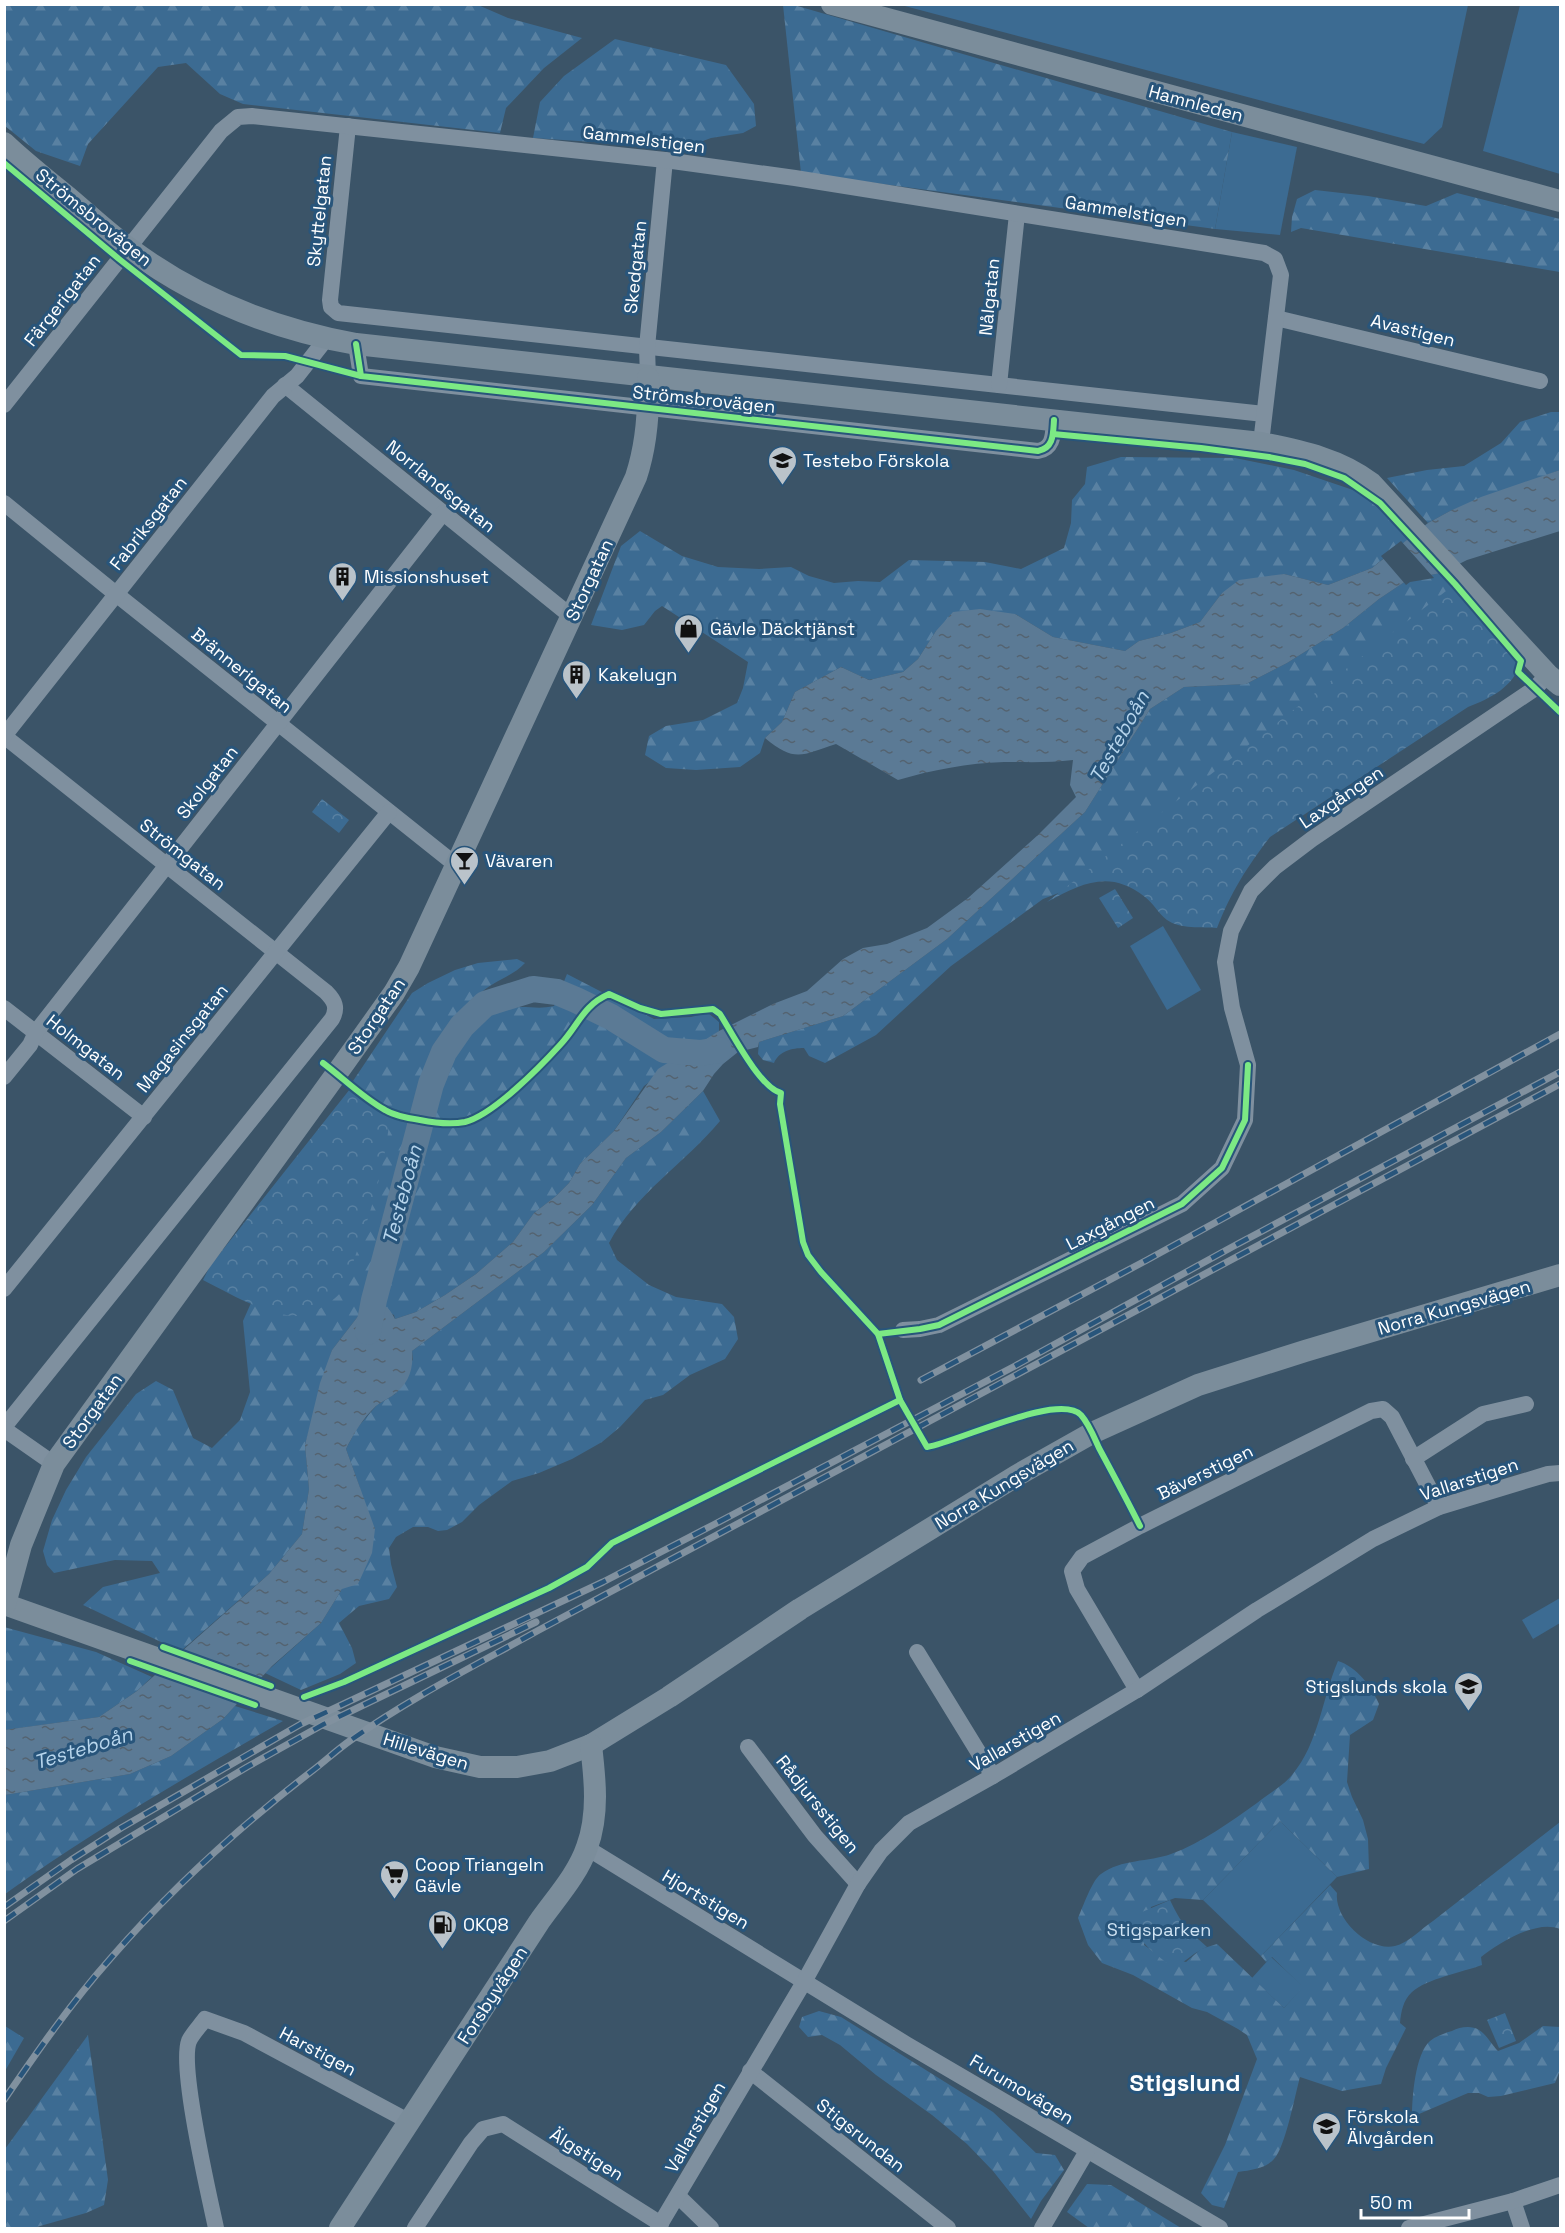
<svg xmlns="http://www.w3.org/2000/svg" width="1565" height="2233" font-family="'Space Grotesk',sans-serif">
  <style>
    .green { fill: #3c6b92 }
    .forest { fill: url(#forest-firs) }
    .park { fill: url(#park-crowns) }
    .water { fill: url(#water-ripples) }
    .pier { fill: #3b5468 }
    .lines { fill: none; stroke-linecap: round; stroke-linejoin: round }
    .river { stroke: #5b7a95; stroke-width: 26 }
    .street { stroke: #7f909f; stroke-width: 16 }
    .secondary { stroke: #7b8d9b; stroke-width: 22 }
    .rail-casing { stroke: #81919f; stroke-width: 7 }
    .rail { stroke: #28557b; stroke-width: 4.5; stroke-dasharray: 14; stroke-linecap: butt }
    .cycleway-casing { stroke: #28557b; stroke-width: 10 }
    .cycleway { stroke: #7ce984; stroke-width: 6 }
    .labels { text-anchor: middle; dominant-baseline: central; stroke-width: 6; stroke-linejoin: round; paint-order: stroke }
    .street-label { font-size: 18px; fill: #fff; stroke: #28557b }
    .poi-label { font-size: 18px; fill: #fff; stroke: #28557b; text-anchor: start }
    .park-label { font-size: 18px; fill: #cfe3f3; stroke: #28557b }
    .water-label { font-size: 20px; font-style: italic; fill: #b7d5ec; stroke: #28557b }
    .district-label { font-size: 24px; font-weight: bold; fill: #fff; stroke: #28557b }
  </style>
  <defs>
    <pattern id="forest-firs" width="22" height="20" patternUnits="userSpaceOnUse" patternTransform="scale(1.5)"><rect width="22" height="20" fill="#3c6b92"/><path d="M5 1l3.5 6h-7zM16 11l3.5 6h-7z" fill="#5981a2"/></pattern>
    <pattern id="park-crowns" width="20" height="18" patternUnits="userSpaceOnUse" patternTransform="scale(1.5)"><rect width="20" height="18" fill="#3c6b92"/><path d="M2 6a3 3 0 1 1 6 0M12 15a3 3 0 1 1 6 0" fill="none" stroke="#5981a2"/></pattern>
    <pattern id="water-ripples" width="26" height="14" patternUnits="userSpaceOnUse" patternTransform="scale(1.5)"><rect width="26" height="14" fill="#5b7a95"/><path d="M2 4q2-2 4 0t4 0M15 11q2-2 4 0t4 0" fill="none" stroke="#546370"/></pattern>
  </defs>
  <rect width="100%" height="100%" fill="#3b5468"/>
  <g class="green">
    <polygon points="901,5 1468,5 1442,127 1424,144"/>
    <polygon points="1520,5 1560,5 1560,174 1483,151"/>
    <polygon points="1232,132 1297,147 1280,235 1215,229"/>
    <polygon points="1163,926 1201,990 1167,1010 1130,946"/>
    <polygon points="1560,1598 1560,1623 1533,1639 1522,1620"/>
    <polygon points="1280,1821 1337,1877 1261,1956 1203,1900"/>
    <polygon points="1271,1957 1304,1987 1284,2008 1252,1978"/>
  </g>
  <g class="forest">
    <polygon points="4,5 478,5 508,18 582,38 544,68 506,108 500,133 243,104 220,94 186,63 158,67 88,144 80,166 36,151 5,126"/>
    <polygon points="783,5 794,5 1232,132 1215,229 801,173"/>
    <polygon points="615,39 726,65 754,104 756,126 743,133 711,138 684,148 533,138 540,102 564,76"/>
    <polygon points="1315,190 1368,196 1426,206 1457,193 1560,219 1560,272 1301,228 1291,232 1292,217 1297,199"/>
    <polygon points="1551,412 1560,412 1560,470 1450,511 1428,523 1387,478 1427,470 1464,466 1501,443 1520,422"/>
    <polygon points="1121,457 1235,458 1294,470 1356,491 1385,513 1408,540 1397,547 1372,568 1328,585 1284,574 1222,593 1200,622 1171,633 1139,641 1125,651 1053,637 1015,614 936,631 918,659 903,672 869,680 841,667 795,692 782,722 765,738 760,753 740,767 696,770 666,768 645,755 649,736 666,726 703,720 737,703 743,688 748,662 662,606 655,611 644,625 622,630 591,625 621,546 640,531 682,556 718,567 759,569 791,567 809,576 834,583 858,581 880,582 909,560 985,562 1021,569 1064,548 1071,523 1072,500 1085,484 1087,467"/>
    <path d="M1441 573 1455 584 1135 885 1100 877 1043 899 951 966 876 1035 825 1063 809 1056 804 1048C792 1048 779 1051 774 1063L763 1060 758 1054 759 1042 843 1016 947 939 1085 812 1150 709 1184 687 1246 684 1287 663 1343 628 1379 599 1409 579Z"/>
    <path d="M517 959 525 963C511 978 491 981 478 996L486 1010C498 1013 508 1007 520 1007 533 1007 541 1009 554 1006L567 974 654 1019 691 1017 708 1013 719 1022V1031L644 1086 614 1131 580 1164 569 1183 556 1196 534 1213 513 1242 476 1274 445 1295 416 1312 395 1319 394 1315 365 1300 359 1315 332 1350 305 1445 309 1489 302 1534 269 1574 182 1650 161 1642 83 1605 103 1587 160 1573 152 1561 115 1560 54 1573 47 1565 43 1551 52 1520 66 1490 86 1457 136 1394 156 1381 173 1390 193 1438 212 1448 240 1420 250 1392 243 1321 251 1303 380 1122 353 1081 412 993 428 983 455 970 478 963Z"/>
    <path d="M703 1091 720 1121C685 1163 635 1194 609 1243L617 1260 649 1285 676 1297 722 1304 734 1317 738 1339 725 1359 690 1375 663 1395 645 1400 620 1427 602 1442 572 1459 539 1473 512 1481 479 1505 462 1522 447 1530 438 1531 428 1527H413L396 1537 389 1548 391 1564 397 1587 389 1599 359 1606 339 1623 352 1648 356 1663 340 1674 301 1690 265 1673 321 1623 342 1589 360 1488 346 1449 357 1428 377 1405 395 1394 413 1359 412 1351 544 1252 592 1205 626 1158 661 1132Z"/>
    <polygon points="4,1627 96,1652 152,1677 137,1691 99,1717 5,1730"/>
    <path d="M1338 1661C1357 1667 1371 1686 1379 1704L1373 1720 1350 1735 1347 1782 1352 1797 1363 1820 1368 1839 1369 1869 1337 1877 1280 1821 1203 1900 1175 1898 1151 1907 1144 1945 1157 1954 1186 1962 1201 1949 1217 1944 1284 2008 1303 1987 1272 1957 1266 1962 1261 1956 1330 1885 1337 1893C1334 1919 1369 1952 1395 1946 1408 1943 1421 1929 1433 1921L1560 1822V1929C1537 1919 1499 1943 1481 1957L1482 1965C1463 1972 1426 1979 1412 1992 1403 2000 1401 2012 1400 2023L1406 2028 1386 2068 1381 2084 1342 2091 1300 2077C1295 2095 1285 2148 1274 2159 1265 2169 1251 2170 1238 2172L1224 2208 1212 2205 1201 2193 1225 2145 1257 2059 1247 2035 1238 2029 1207 2012 1192 2008 1133 1975 1102 1963 1088 1945 1078 1918C1083 1907 1092 1880 1101 1874 1121 1859 1149 1862 1171 1854 1202 1843 1230 1822 1257 1803 1268 1794 1283 1786 1292 1775 1319 1743 1322 1698 1338 1661Z"/>
    <path d="M235 1706 283 1721C188 1776 94 1830 5 1894V1795L130 1774 171 1756 223 1719Z"/>
    <polygon points="819,2011 841,2017 993,2112 1036,2153 1055,2155 1064,2170 1041,2201 1031,2219 993,2171 967,2144 932,2115 876,2075 840,2045 822,2035 808,2037 799,2027 802,2017"/>
    <polygon points="5,2026 24,2038 5,2071"/>
    <path d="M1543 2026 1560 2027V2070L1555 2083 1501 2096 1488 2097 1479 2093H1468L1412 2117C1412 2098 1415 2054 1430 2041 1436 2036 1445 2033 1452 2031 1460 2027 1471 2025 1479 2030 1486 2034 1492 2045 1498 2051L1519 2043Z"/>
    <polygon points="88,2035 108,2180 104,2205 86,2213 33,2228 5,2228 5,2149"/>
    <polygon points="1087,2184 1111,2185 1181,2228 1089,2228 1067,2212"/>
  </g>
  <g class="park">
    <path d="M1455 584 1521 661C1514 687 1491 698 1468 707L1270 837C1247 867 1231 892 1217 928 1202 927 1180 929 1167 920 1159 914 1153 903 1145 897 1110 869 1082 883 1047 902Z"/>
    <polygon points="322,799 349,820 339,833 312,812"/>
    <polygon points="1115,889 1133,918 1118,928 1099,898"/>
    <path d="M350 1089H357L379 1111 389 1125C384 1169 371 1212 356 1254 352 1265 349 1278 343 1289 337 1300 310 1317 297 1316 265 1315 231 1294 203 1280L210 1266Z"/>
    <path d="M1170 1900C1182 1925 1186 1928 1207 1947 1195 1951 1186 1962 1173 1968 1157 1954 1137 1944 1135 1922L1142 1912Z"/>
    <polygon points="1505,2013 1516,2041 1499,2048 1487,2020"/>
  </g>
  <path class="water" d="M1560 470V531L1467 560 1441 573 1409 579 1379 599 1343 628 1287 663 1246 684 1184 687 1150 709 1085 812 947 939 843 1016 759 1042 758 1047 738 1052 723 1064 714 1074 703 1091 661 1132 626 1158 592 1205 544 1252 412 1351C414 1370 408 1385 392 1396 387 1399 381 1402 376 1406 363 1418 354 1433 346 1449L375 1529 372 1553 358 1584 342 1589 321 1623 272 1666 223 1719 171 1756 130 1774 5 1795 4 1730 99 1717 137 1691 269 1574 302 1534 309 1489 305 1445 320 1383 332 1350 359 1315 365 1300C380 1300 389 1306 395 1319L416 1312 445 1295 476 1274 513 1242 534 1213 556 1196 569 1183 580 1164 614 1131 658 1069 719 1031 773 1004 807 991 843 959 863 948 887 944 927 928 968 898 1038 835 1076 797 1070 785 1073 760C1050 763 1027 762 1004 762 968 763 932 770 898 780L836 744C802 755 795 763 765 738L782 722 795 692 841 667 869 680 903 672 918 659 936 631 953 612 980 609 1015 614 1053 637 1125 651 1139 641 1171 633 1200 622 1222 593 1239 580 1284 574 1328 585 1372 568 1428 523 1450 511 1481 497Z"/>
  <polygon class="pier" points="1401,541 1434,578 1410,582 1406,585 1381,556"/>
  <g class="lines">
    <polyline class="river" points="368,1332 374,1300 431,1084 444,1052 462,1026 485,1004 533,989 557,992 576,1000 611,1017 664,1050 700,1053 719,1050"/>
    <g class="street">
      <polyline points="348,126 330,300 331,307 338,313 1264,414"/>
      <polyline points="1276,318 1540,381"/>
      <path d="M356 344 361 376 1038 451C1054 448 1053 434 1054 420"/>
      <polyline points="648,378 647,347 665,160"/>
      <polyline points="285,385 572,617"/>
      <polyline points="999,385 1017,214"/>
      <polyline points="4,405 221,131 238,117 252,116 665,160 795,178 1264,253 1275,259 1281,275 1261,443"/>
      <polyline points="4,503 116,594 456,865"/>
      <path d="M4 736 326 992C335 1001 338 1008 332 1019L4 1427"/>
      <polyline points="4,736 273,396 297,376 326,339"/>
      <polyline points="4,1008 144,1117"/>
      <polyline points="4,1077 30,1045 36,1032 443,513"/>
      <polyline points="4,1289 389,812"/>
      <polyline points="903,1330 920,1329 939,1325 1182,1204 1222,1168 1245,1120 1248,1065 1232,1008 1225,962 1231,931 1251,891 1275,867 1312,839 1534,689 1548,675"/>
      <polyline points="4,1429 54,1464"/>
      <polyline points="1413,1459 1483,1414 1526,1404"/>
      <polyline points="917,1652 993,1776"/>
      <polyline points="1137,1690 1077,1589 1072,1571 1082,1557 1140,1526 1371,1411 1383,1409 1392,1417 1439,1507"/>
      <polyline points="748,1747 815,1836 858,1884"/>
      <polyline points="587,1848 906,2044 1220,2228"/>
      <polyline points="750,2071 948,2228"/>
      <polyline points="678,2196 711,2228"/>
      <polyline points="1513,2201 1522,2228"/>
      <path d="M216 2228C209 2195 179 2067 189 2041 192 2034 200 2026 205 2019L244 2033 410 2122"/>
      <polyline points="415,2228 471,2143 483,2129 503,2124 661,2224"/>
      <polyline points="658,2228 804,1982 858,1884 881,1851 909,1823 993,1776 1137,1690 1257,1610 1373,1539 1439,1507 1548,1474 1560,1473"/>
      <polyline points="1042,2228 1087,2151"/>
      <polyline points="1409,2228 1513,2201 1560,2185"/>
    </g>
    <g class="secondary">
      <polyline points="832,4 1560,201"/>
      <path d="M4 143C25 163 48 181 70 199 90 216 109 234 130 249 197 299 274 329 356 344L1261 443C1300 451 1338 458 1371 483L1548 675 1560 685"/>
      <polyline points="4,1604 435,1757 480,1767 517,1767 550,1761 591,1745 669,1697 800,1609 1016,1476 1092,1433 1198,1385 1305,1351 1560,1275"/>
      <path d="M5 1604 21 1545 54 1464 337 1073 394 993 409 967 636 477C647 444 649 411 648 378"/>
      <path d="M340 2228 539 1922C556 1898 578 1874 587 1847 599 1814 595 1779 591 1745"/>
    </g>
    <defs>
      <g id="rail">
        <polyline points="921,1380 1147,1260 1560,1034"/>
        <polyline points="4,1907 71,1860 121,1828 301,1724 603,1582 713,1525 1015,1366 1232,1247 1560,1072"/>
        <polyline points="4,1921 77,1869 247,1767 324,1724 536,1622"/>
        <path d="M4 2100C37 2052 71 2003 110 1959 171 1889 239 1827 312 1771 325 1761 338 1749 351 1740 410 1698 476 1665 539 1630L1560 1084"/>
      </g>
    </defs>
    <use href="#rail" class="rail-casing"/>
    <use href="#rail" class="rail"/>
    <defs>
      <g id="cycleway">
        <polyline points="4,163 119,259 241,355 285,356 361,376"/>
        <path d="M356 344 361 376 1038 451C1054 448 1053 434 1054 420"/>
        <polyline points="1053,434 1201,448 1269,457 1305,464 1344,478 1380,503 1455,584 1521,661 1518,672 1560,712"/>
        <path d="M323 1063C343 1078 363 1098 385 1110 395 1116 408 1118 420 1120 435 1123 450 1125 465 1122 493 1115 540 1067 560 1045 579 1025 582 1006 609 994L640 1008 661 1014 713 1009 720 1014C732 1033 760 1088 781 1093L780 1104 803 1242 808 1255 821 1272 878 1334 900 1400 927 1447C958 1442 1059 1392 1081 1415 1089 1424 1094 1437 1099 1448 1113 1474 1127 1500 1140 1526"/>
        <polyline points="878,1334 920,1329 939,1325 1182,1204 1222,1168 1245,1120 1248,1065"/>
        <polyline points="163,1647 271,1686"/>
        <polyline points="130,1661 255,1705"/>
        <polyline points="304,1697 344,1682 549,1588 587,1567 612,1543 900,1400"/>
      </g>
    </defs>
    <use href="#cycleway" class="cycleway-casing"/>
    <use href="#cycleway" class="cycleway"/>
  </g>
  <defs>
    <symbol id="school-pin" viewBox="-11 -11 22 30"><path d="M0 17L-7.5 6A9.5 9.5 0 1 1 7.5 6Z" fill="#bac3ca" stroke="#28557b"/><path d="M0-5L7-2L0 1L-7-2ZM-4 1L0 2.5L4 1V4Q0 6-4 4Z" fill="#111"/></symbol>
    <symbol id="building-pin" viewBox="-11 -11 22 30"><path d="M0 17L-7.5 6A9.5 9.5 0 1 1 7.5 6Z" fill="#bac3ca" stroke="#28557b"/><path d="M-4-6H4V6H1V3H-1V6H-4ZM-2.5-4.3h1.7v1.8h-1.7ZM.8-4.3h1.7v1.8H.8ZM-2.5-1h1.7V.8h-1.7ZM.8-1h1.7V.8H.8Z" fill="#111"/></symbol>
    <symbol id="shop-pin" viewBox="-11 -11 22 30"><path d="M0 17L-7.5 6A9.5 9.5 0 1 1 7.5 6Z" fill="#bac3ca" stroke="#28557b"/><path d="M-5-2.5h2.3a2.7 3.5 0 0 1 5.4 0H5L5.5 6h-11ZM-1.5-2.5h3a1.5 2.3 0 0 0-3 0Z" fill="#111"/></symbol>
    <symbol id="bar-pin" viewBox="-11 -11 22 30"><path d="M0 17L-7.5 6A9.5 9.5 0 1 1 7.5 6Z" fill="#bac3ca" stroke="#28557b"/><path d="M-6-5H6L.8 .8V4.5H3.5V6h-7V4.5H-.8V.8Z" fill="#111"/></symbol>
    <symbol id="supermarket-pin" viewBox="-11 -11 22 30"><path d="M0 17L-7.5 6A9.5 9.5 0 1 1 7.5 6Z" fill="#bac3ca" stroke="#28557b"/><path d="M-6-5.5h2.5l.6 2H6L4.5 2H-2.5L-4.4-4H-6ZM-1.5 3.2a1.3 1.3 0 1 0 .1 0ZM3 3.2a1.3 1.3 0 1 0 .1 0Z" fill="#111"/></symbol>
    <symbol id="fuel-pin" viewBox="-11 -11 22 30"><path d="M0 17L-7.5 6A9.5 9.5 0 1 1 7.5 6Z" fill="#bac3ca" stroke="#28557b"/><path d="M-5.5-6h7V0h2V4h1.3V-2.5L3-4.5l.8-.8L6-3V5H2.5V1h-1V6h-7ZM-4.2-4.7v3.2H.2V-4.7Z" fill="#111"/></symbol>
  </defs>
  <g fill-rule="evenodd">
    <use href="#school-pin" x="766" y="444" width="33" height="45"/>
    <use href="#building-pin" x="326" y="560" width="33" height="45"/>
    <use href="#shop-pin" x="672" y="612" width="33" height="45"/>
    <use href="#building-pin" x="560" y="658" width="33" height="45"/>
    <use href="#bar-pin" x="448" y="844" width="33" height="45"/>
    <use href="#school-pin" x="1452" y="1670" width="33" height="45"/>
    <use href="#supermarket-pin" x="378" y="1858" width="33" height="45"/>
    <use href="#fuel-pin" x="426" y="1908" width="33" height="45"/>
    <use href="#school-pin" x="1310" y="2110" width="33" height="45"/>
  </g>
  <g class="labels">
    <g class="street-label">
      <text transform="translate(1196 103) rotate(15)">Hamnleden</text>
      <text transform="translate(644 139) rotate(7)">Gammelstigen</text>
      <text transform="translate(319 211) rotate(-84)">Skyttelgatan</text>
      <text transform="translate(1126 211) rotate(9)">Gammelstigen</text>
      <text transform="translate(94 217) rotate(39)">Strömsbrovägen</text>
      <text transform="translate(635 267) rotate(-84)">Skedgatan</text>
      <text transform="translate(989 297) rotate(-84)">Nålgatan</text>
      <text transform="translate(62 300) rotate(-52)">Färgerigatan</text>
      <text transform="translate(1413 330) rotate(14)">Avastigen</text>
      <text transform="translate(704 399) rotate(6)">Strömsbrovägen</text>
      <text transform="translate(441 486) rotate(39)">Norrlandsgatan</text>
      <text transform="translate(148 523) rotate(-52)">Fabriksgatan</text>
      <text transform="translate(589 580) rotate(-65)">Storgatan</text>
      <text transform="translate(242 670) rotate(39)">Brännerigatan</text>
      <text transform="translate(207 782) rotate(-52)">Skolgatan</text>
      <text transform="translate(1341 797) rotate(-34)">Laxgången</text>
      <text transform="translate(183 854) rotate(38)">Strömgatan</text>
      <text transform="translate(376 1016) rotate(-56)">Storgatan</text>
      <text transform="translate(182 1038) rotate(-51)">Magasinsgatan</text>
      <text transform="translate(86 1047) rotate(38)">Holmgatan</text>
      <text transform="translate(1110 1223) rotate(-27)">Laxgången</text>
      <text transform="translate(1454 1307) rotate(-16)">Norra Kungsvägen</text>
      <text transform="translate(92 1411) rotate(-54)">Storgatan</text>
      <text transform="translate(1205 1472) rotate(-26)">Bäverstigen</text>
      <text transform="translate(1469 1479) rotate(-18)">Vallarstigen</text>
      <text transform="translate(1004 1484) rotate(-31)">Norra Kungsvägen</text>
      <text transform="translate(1015 1741) rotate(-30)">Vallarstigen</text>
      <text transform="translate(426 1751) rotate(17)">Hillevägen</text>
      <text transform="translate(818 1804) rotate(51)">Rådjursstigen</text>
      <text transform="translate(706 1899) rotate(31)">Hjortstigen</text>
      <text transform="translate(492 1995) rotate(-57)">Forsbyvägen</text>
      <text transform="translate(318 2051) rotate(28)">Harstigen</text>
      <text transform="translate(1022 2089) rotate(31)">Furumovägen</text>
      <text transform="translate(695 2127) rotate(-60)">Vallarstigen</text>
      <text transform="translate(861 2135) rotate(38)">Stigsrundan</text>
      <text transform="translate(587 2154) rotate(32)">Älgstigen</text>
    </g>
    <g class="poi-label">
      <text x="803" y="460">Testebo Förskola</text>
      <text x="364" y="576">Missionshuset</text>
      <text x="710" y="628">Gävle Däcktjänst</text>
      <text x="598" y="674">Kakelugn</text>
      <text x="485" y="860">Vävaren</text>
      <text x="1447" y="1686" text-anchor="end">Stigslunds skola</text>
      <text x="415" y="1864">Coop Triangeln<tspan x="415" dy="21">Gävle</tspan></text>
      <text x="463" y="1924">OKQ8</text>
      <text x="1347" y="2116">Förskola<tspan x="1347" dy="21">Älvgården</tspan></text>
    </g>
    <g class="park-label">
      <text x="1159" y="1929">Stigsparken</text>
    </g>
    <g class="water-label">
      <text transform="translate(1119 737) rotate(-61)">Testeboån</text>
      <text transform="translate(402 1195) rotate(-75)">Testeboån</text>
      <text transform="translate(83 1748) rotate(-17)">Testeboån</text>
    </g>
    <g class="district-label">
      <text x="1185" y="2082">Stigslund</text>
    </g>
  </g>
  <rect width="1565" height="2233" fill="none" stroke="#ffffff" stroke-width="12"/>
  <path d="M1361 2209v9h108v-9" fill="none" stroke="#ffffff" stroke-width="3"/>
  <text x="1370" y="2209" font-size="18" fill="#ffffff" stroke="#28557b" stroke-width="4.5" paint-order="stroke">50 m</text>
</svg>
